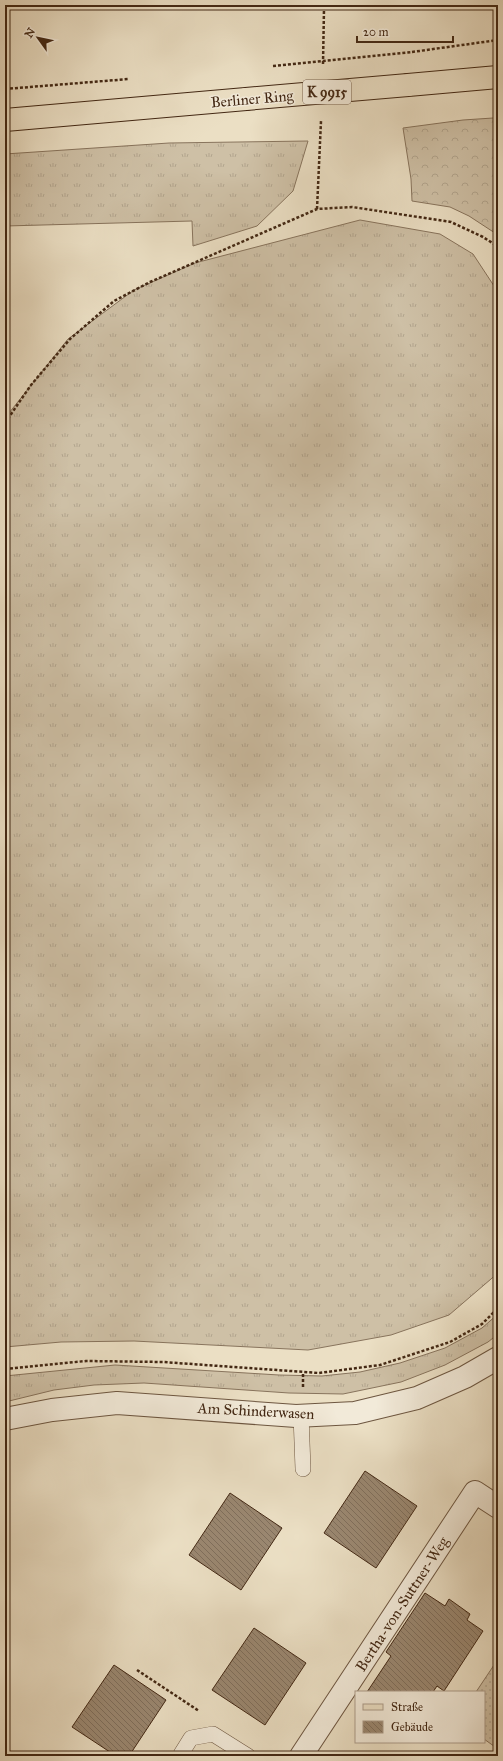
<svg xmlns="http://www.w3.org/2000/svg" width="503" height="1761" font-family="'IM FELL Great Primer',serif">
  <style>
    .grass { fill: url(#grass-tufts); stroke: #88745d }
    .forest { fill: url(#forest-crowns); stroke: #88745d }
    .park { fill: url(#park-dots); stroke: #88745d }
    .building { fill: url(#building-back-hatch); stroke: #432814 }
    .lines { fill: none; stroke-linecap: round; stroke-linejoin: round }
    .service-casing { stroke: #6d5640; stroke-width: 16 }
    .minor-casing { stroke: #6d5640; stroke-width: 24 }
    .tertiary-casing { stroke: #6d5640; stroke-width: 24 }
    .primary-casing { stroke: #432814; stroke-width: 24 }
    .path { stroke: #432814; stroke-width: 2.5; stroke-dasharray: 3 2; stroke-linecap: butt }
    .service { stroke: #f2ead9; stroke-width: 15 }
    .minor { stroke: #f2ead9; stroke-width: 22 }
    .tertiary { stroke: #f2ead9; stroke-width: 22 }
    .primary { stroke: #ebdfc4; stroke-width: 22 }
    .primary-bridge-casing { stroke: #432814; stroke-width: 24; stroke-linecap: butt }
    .path-bridge { stroke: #432814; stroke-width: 2.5; stroke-dasharray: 3 2; stroke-linecap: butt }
    .primary-bridge { stroke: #ebdfc4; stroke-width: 22 }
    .labels { text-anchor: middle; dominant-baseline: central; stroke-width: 3; stroke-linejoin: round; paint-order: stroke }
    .shield { fill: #f2ead9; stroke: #78624f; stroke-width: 1 }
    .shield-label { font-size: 14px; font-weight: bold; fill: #432814 }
    .street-label { font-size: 15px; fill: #432814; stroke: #f2ead9 }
  </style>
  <defs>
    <pattern id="grass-tufts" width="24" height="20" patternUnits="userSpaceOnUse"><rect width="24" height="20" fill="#cec0a6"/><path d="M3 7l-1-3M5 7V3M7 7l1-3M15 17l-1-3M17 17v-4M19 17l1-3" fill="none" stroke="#b2a58e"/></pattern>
    <pattern id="forest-crowns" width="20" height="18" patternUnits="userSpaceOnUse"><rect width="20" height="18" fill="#cec0a6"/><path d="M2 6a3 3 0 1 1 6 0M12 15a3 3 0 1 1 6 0" fill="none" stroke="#b2a58e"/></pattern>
    <pattern id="park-dots" width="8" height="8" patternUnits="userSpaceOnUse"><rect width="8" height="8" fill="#cec0a6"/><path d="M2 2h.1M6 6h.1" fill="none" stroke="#b2a58e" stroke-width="1.8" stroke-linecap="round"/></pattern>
    <pattern id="building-back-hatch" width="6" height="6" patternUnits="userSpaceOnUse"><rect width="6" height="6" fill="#9a8770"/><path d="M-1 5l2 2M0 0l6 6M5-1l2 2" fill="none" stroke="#7f6e5b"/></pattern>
  </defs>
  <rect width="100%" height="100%" fill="#ebdfc4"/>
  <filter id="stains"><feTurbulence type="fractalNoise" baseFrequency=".005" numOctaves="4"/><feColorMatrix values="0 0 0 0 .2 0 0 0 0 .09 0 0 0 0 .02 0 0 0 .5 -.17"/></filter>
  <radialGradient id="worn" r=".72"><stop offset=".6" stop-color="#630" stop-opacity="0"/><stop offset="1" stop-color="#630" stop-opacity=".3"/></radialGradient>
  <g class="grass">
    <polygon points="308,141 293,191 257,226 193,246 192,221 5,226 5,154 169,143"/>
    <polygon points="360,220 440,234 473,254 498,292 498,1273 449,1315 391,1335 308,1350 134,1341 61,1342 5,1347 5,418 68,339 134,290 195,263"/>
    <polygon points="498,1314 498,1334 488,1342 445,1365 401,1382 343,1394 289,1393 144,1383 94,1385 54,1390 5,1402 5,1376 115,1365 279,1375 322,1376 360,1372 400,1363 445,1348 482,1328"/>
  </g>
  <polygon class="forest" points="493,118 498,120 498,235 469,216 450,207 412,201 411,179 403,128 463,120"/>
  <polygon class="park" points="498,1659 498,1749 484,1739 484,1692 476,1692"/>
  <g class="building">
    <polygon points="365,1471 417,1506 376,1568 324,1533"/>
    <polygon points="230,1493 282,1528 241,1590 189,1555"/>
    <polygon points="425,1593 445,1606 449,1599 470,1614 467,1620 483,1631 444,1691 437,1686 433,1692 367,1692 391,1656 386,1652"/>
    <polygon points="254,1628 306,1663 265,1725 212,1690"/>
    <polygon points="114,1665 166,1700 129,1756 116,1756 72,1727"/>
  </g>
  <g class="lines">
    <defs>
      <g id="service">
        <polyline points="301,1415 303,1469"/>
        <polyline points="181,1754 191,1738 213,1734 248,1756"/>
      </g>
      <polyline id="minor" points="301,1756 475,1492 498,1507"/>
      <polyline id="tertiary" points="5,1419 52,1410 117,1403 296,1416 355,1413 417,1398 465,1377 498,1358"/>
      <g id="primary">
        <polyline points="408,85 498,77"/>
        <polyline points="5,120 246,99"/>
      </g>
    </defs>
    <use href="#service" class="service-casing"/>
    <use href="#minor" class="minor-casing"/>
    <use href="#tertiary" class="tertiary-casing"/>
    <use href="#primary" class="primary-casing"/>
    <g class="path">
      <path d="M293 5C327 9 360 10 394 5"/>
      <polyline points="412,52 498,40"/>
      <polyline points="323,64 324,9"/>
      <polyline points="5,89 129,79"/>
      <polyline points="317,209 321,121"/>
      <polyline points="5,423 31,385 70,339 114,301 150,282 317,209 352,207 451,222 483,237 494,244 498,249"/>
      <polyline points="5,1369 86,1361 163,1362 319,1373 380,1365 450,1342 482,1324 498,1308"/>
      <polyline points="303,1387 303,1372"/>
      <polyline points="137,1670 199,1711"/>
      <polyline points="5,1741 11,1756"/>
    </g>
    <use href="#service" class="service"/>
    <use href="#minor" class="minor"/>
    <use href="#tertiary" class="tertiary"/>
    <use href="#primary" class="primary"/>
    <defs>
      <polyline id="primary-bridge" points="246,99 408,85"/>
    </defs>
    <use href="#primary-bridge" class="primary-bridge-casing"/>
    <polyline class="path-bridge" points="273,66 412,52"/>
    <use href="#primary-bridge" class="primary-bridge"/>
  </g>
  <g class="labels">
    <rect class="shield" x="303" y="80" width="48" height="24" rx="3"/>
    <g class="shield-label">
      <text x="327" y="92">K 9915</text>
    </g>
    <g class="street-label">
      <text transform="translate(252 99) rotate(-5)">Berliner Ring</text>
      <text transform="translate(256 1411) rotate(3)">Am Schinderwasen</text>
      <text transform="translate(402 1604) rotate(-57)">Bertha-von-Suttner-Weg</text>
    </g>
  </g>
  <rect width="503" height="1761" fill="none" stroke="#ebdfc4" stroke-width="20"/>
  <rect x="6" y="6" width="491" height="1749" fill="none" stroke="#432814" stroke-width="2"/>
  <rect x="10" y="10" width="483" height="1741" fill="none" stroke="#432814"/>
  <rect x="355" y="1691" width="130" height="52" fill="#f2ead9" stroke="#ac9c8a"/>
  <rect x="363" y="1704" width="20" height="6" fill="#ebdfc4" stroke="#ac9c8a"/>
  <text x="391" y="1711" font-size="12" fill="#432814">Straße</text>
  <rect x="363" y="1721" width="20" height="12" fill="url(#building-back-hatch)" stroke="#ac9c8a"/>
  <text x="391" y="1731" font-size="12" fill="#432814">Gebäude</text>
  <g transform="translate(38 38) rotate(303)" stroke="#f2ead9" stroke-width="3" paint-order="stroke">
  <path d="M0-3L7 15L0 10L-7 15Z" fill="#432814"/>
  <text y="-6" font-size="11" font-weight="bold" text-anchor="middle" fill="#432814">N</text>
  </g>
  <path d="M357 36v6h96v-6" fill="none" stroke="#432814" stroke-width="2"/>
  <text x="363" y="36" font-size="12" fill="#432814" stroke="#f2ead9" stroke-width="3" paint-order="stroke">20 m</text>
  <rect width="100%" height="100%" filter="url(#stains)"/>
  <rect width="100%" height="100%" fill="url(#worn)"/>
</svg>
